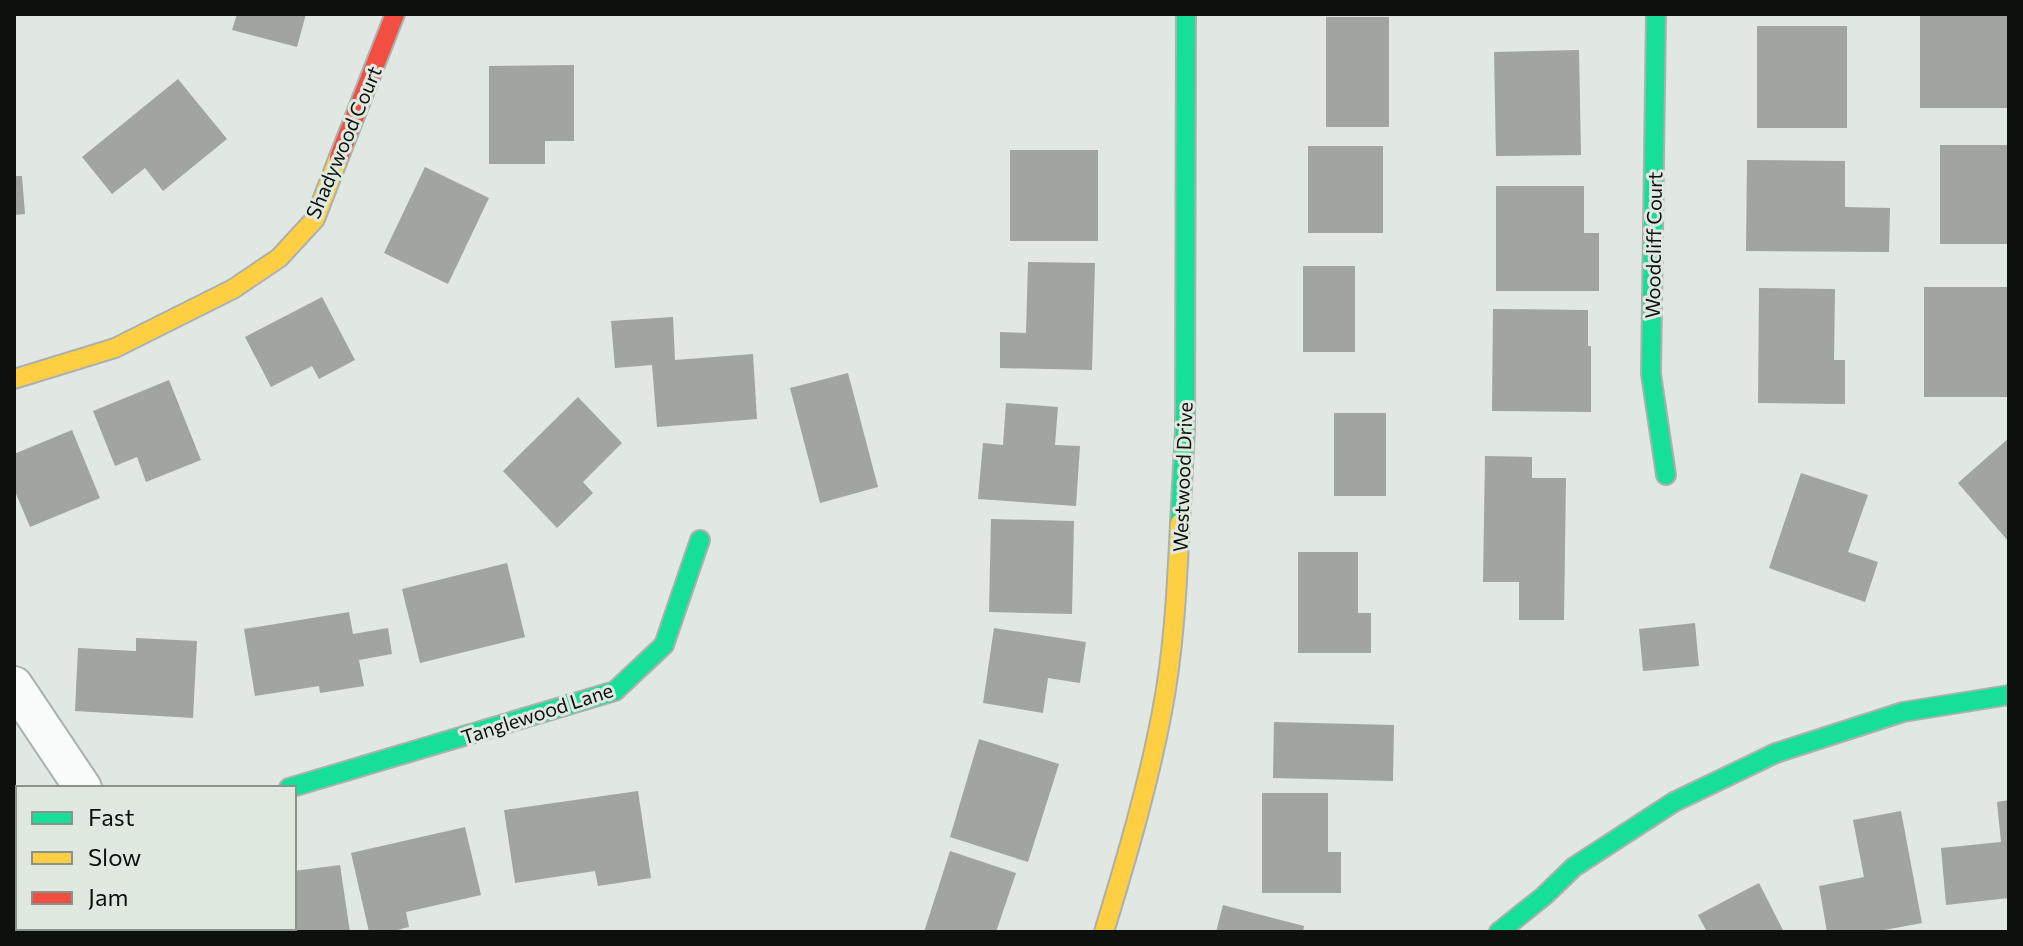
<svg xmlns="http://www.w3.org/2000/svg" width="2023" height="946" font-family="Commissioner,sans-serif">
  <style>
    .building { fill: #a1a4a1 }
    .lines { fill: none; stroke-linecap: round; stroke-linejoin: round }
    .street-casing { stroke: #acb1ad; stroke-width: 40 }
    .fast-casing { stroke: #acb1ad; stroke-width: 22 }
    .slow-casing { stroke: #acb1ad; stroke-width: 22 }
    .jam-casing { stroke: #acb1ad; stroke-width: 22 }
    .street { stroke: #fafbfb; stroke-width: 36 }
    .fast { stroke: #16e098; stroke-width: 18 }
    .slow { stroke: #ffcf43; stroke-width: 18 }
    .jam { stroke: #f24e42; stroke-width: 18 }
    .labels { text-anchor: middle; dominant-baseline: central; stroke-width: 6; stroke-linejoin: round; paint-order: stroke }
    .street-label { font-size: 20px; fill: #0d100d; stroke: #dfe9e0 }
  </style>
  <rect width="100%" height="100%" fill="#e1e7e2"/>
  <g class="building">
    <polygon points="237,14 306,14 297,47 232,30"/>
    <rect x="1920" y="14" width="89" height="94"/>
    <rect x="1326" y="17" width="63" height="110"/>
    <rect x="1757" y="26" width="90" height="102"/>
    <polygon points="1579,50 1581,155 1496,156 1494,52"/>
    <polygon points="574,65 574,141 545,141 545,164 489,164 489,66"/>
    <polygon points="178,79 227,139 163,191 145,168 112,194 82,157"/>
    <rect x="1940" y="145" width="69" height="99"/>
    <rect x="1308" y="146" width="75" height="87"/>
    <rect x="1010" y="150" width="88" height="91"/>
    <polygon points="1747,160 1845,161 1845,207 1890,208 1889,252 1746,251"/>
    <polygon points="425,167 489,198 448,284 384,253"/>
    <polygon points="14,176 22,176 25,214 14,215"/>
    <polygon points="1496,186 1584,186 1584,233 1599,233 1599,291 1496,291"/>
    <polygon points="1028,262 1095,263 1092,370 1000,368 1000,332 1026,333"/>
    <rect x="1303" y="266" width="52" height="86"/>
    <rect x="1924" y="287" width="85" height="110"/>
    <polygon points="1759,288 1835,289 1834,360 1845,360 1845,404 1758,403"/>
    <polygon points="322,297 355,360 319,379 312,366 271,387 245,337"/>
    <polygon points="1493,309 1588,310 1588,346 1591,346 1591,412 1492,411"/>
    <polygon points="673,317 675,360 753,354 757,419 657,427 652,365 615,368 611,321"/>
    <polygon points="848,373 878,487 820,503 790,388"/>
    <polygon points="169,380 201,460 146,482 137,457 115,466 93,411"/>
    <polygon points="578,397 622,443 583,482 593,493 557,528 503,471"/>
    <polygon points="1006,403 1058,407 1055,445 1080,446 1076,506 978,499 983,443 1003,445"/>
    <rect x="1334" y="413" width="52" height="83"/>
    <polygon points="72,430 100,498 30,527 14,489 14,454"/>
    <polygon points="2009,438 2009,542 1958,483"/>
    <polygon points="1485,456 1532,457 1532,478 1566,478 1564,620 1519,620 1519,582 1483,582"/>
    <polygon points="1801,473 1868,495 1848,552 1878,562 1865,602 1769,568"/>
    <polygon points="991,519 1074,521 1072,614 989,612"/>
    <polygon points="1298,552 1358,552 1358,613 1371,613 1371,653 1298,653"/>
    <polygon points="507,563 525,637 420,663 402,589"/>
    <polygon points="349,612 353,634 388,628 392,654 359,660 364,686 320,693 319,686 255,696 244,629"/>
    <polygon points="1695,623 1699,666 1643,671 1639,629"/>
    <polygon points="994,628 1086,642 1080,683 1048,678 1043,713 983,703"/>
    <polygon points="136,638 197,641 193,718 75,711 78,648 136,651"/>
    <polygon points="1274,722 1394,725 1393,781 1273,778"/>
    <polygon points="979,739 1059,764 1028,862 950,837"/>
    <polygon points="638,791 651,878 598,886 595,871 515,883 504,810"/>
    <polygon points="1262,793 1328,793 1328,852 1341,852 1341,893 1262,893"/>
    <polygon points="2009,800 2009,898 1946,905 1941,848 2001,842 1997,802"/>
    <polygon points="1901,811 1922,923 1874,932 1827,932 1819,886 1864,877 1853,820"/>
    <polygon points="465,827 481,895 406,912 409,927 389,932 369,932 351,853"/>
    <polygon points="950,851 1016,873 996,932 924,932"/>
    <polygon points="340,865 350,932 218,932 217,928 294,928 294,871"/>
    <polygon points="1759,883 1784,932 1707,932 1698,915"/>
    <polygon points="1223,905 1304,926 1303,932 1216,932"/>
  </g>
  <g class="lines">
    <defs>
      <g id="street">
        <polyline points="14,685 83,788"/>
        <polyline points="14,864 18,863"/>
        <polyline points="152,928 153,932"/>
      </g>
      <g id="fast">
        <polyline points="1656,14 1651,374 1666,475"/>
        <polyline points="1180,523 1185,429 1186,14"/>
        <polyline points="289,788 615,691 664,645 700,540"/>
        <polyline points="1499,932 1544,896 1574,867 1674,802 1776,753 1903,712 2009,695"/>
      </g>
      <g id="slow">
        <polyline points="14,379 115,348 233,289 279,258 315,219 339,157"/>
        <path d="M1104 932C1126 860 1148 786 1162 712 1174 650 1177 586 1180 523"/>
      </g>
      <polyline id="jam" points="339,157 395,14"/>
    </defs>
    <use href="#street" class="street-casing"/>
    <use href="#fast" class="fast-casing"/>
    <use href="#slow" class="slow-casing"/>
    <use href="#jam" class="jam-casing"/>
    <use href="#street" class="street"/>
    <use href="#fast" class="fast"/>
    <use href="#slow" class="slow"/>
    <use href="#jam" class="jam"/>
  </g>
  <g class="labels">
    <g class="street-label">
      <text transform="translate(343 142) rotate(-67)">Shadywood Court</text>
      <text transform="translate(1653 245) rotate(-89)">Woodcliff Court</text>
      <text transform="translate(1182 477) rotate(-88)">Westwood Drive</text>
      <text transform="translate(537 713) rotate(-18)">Tanglewood Lane</text>
    </g>
  </g>
  <rect width="2023" height="946" fill="none" stroke="#0d100d" stroke-width="32"/>
  <rect x="16" y="786" width="280" height="144" fill="#dfe9e0" stroke="#8b928c" stroke-width="2"/>
  <rect x="32" y="812" width="40" height="12" fill="#16e098" stroke="#8b928c" stroke-width="2"/>
  <text x="88" y="826" font-size="24" fill="#0d100d">Fast</text>
  <rect x="32" y="852" width="40" height="12" fill="#ffcf43" stroke="#8b928c" stroke-width="2"/>
  <text x="88" y="866" font-size="24" fill="#0d100d">Slow</text>
  <rect x="32" y="892" width="40" height="12" fill="#f24e42" stroke="#8b928c" stroke-width="2"/>
  <text x="88" y="906" font-size="24" fill="#0d100d">Jam</text>
</svg>
